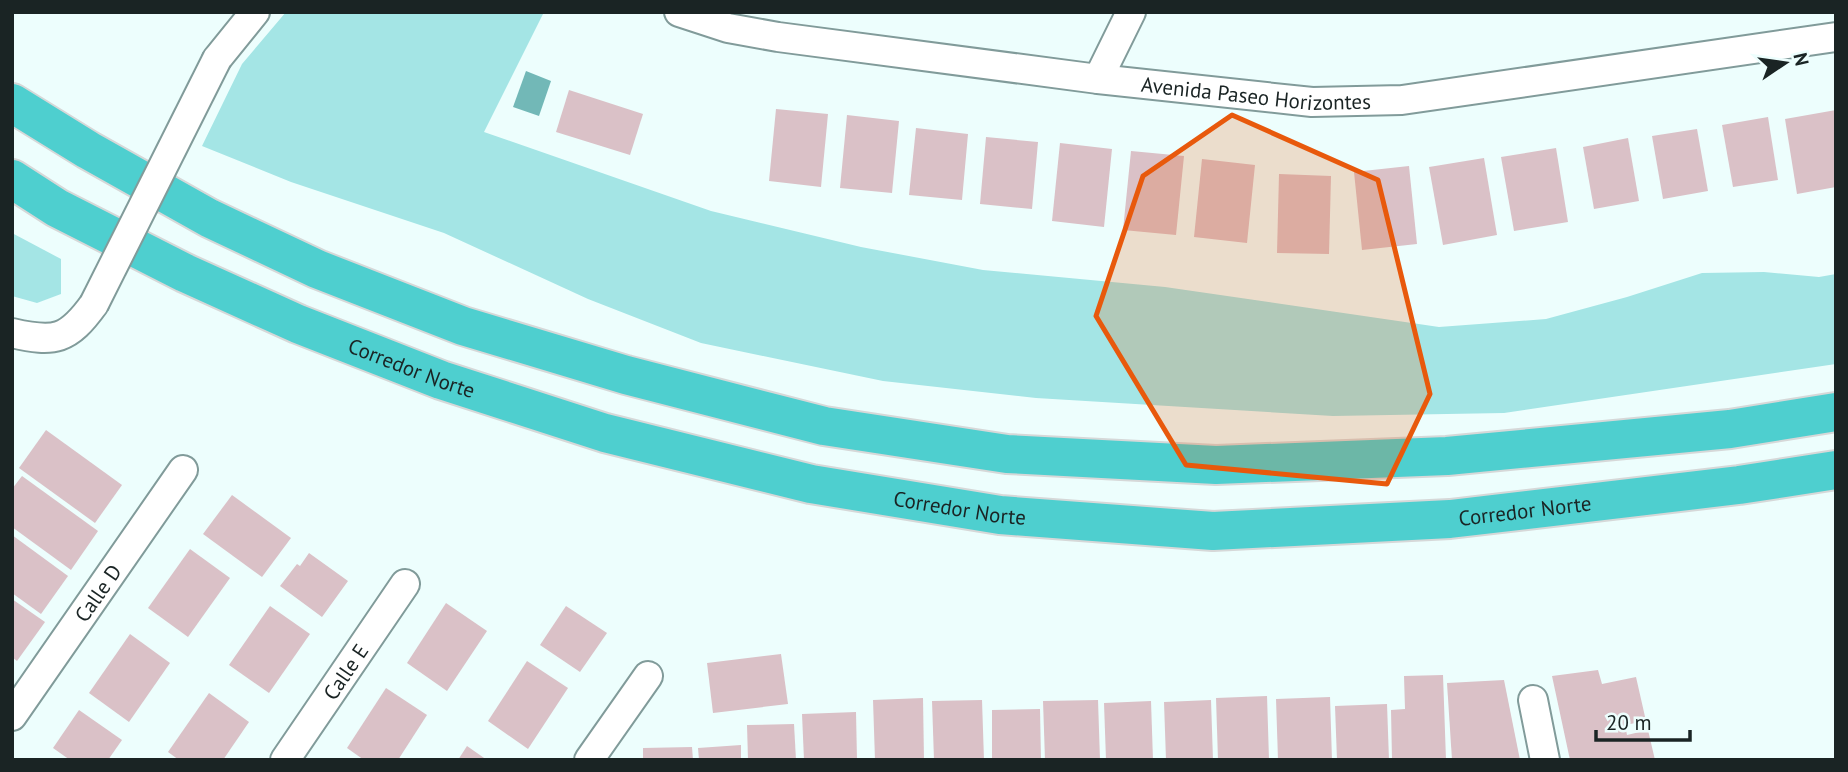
<svg xmlns="http://www.w3.org/2000/svg" width="1848" height="772" font-family="'PT Sans',sans-serif">
  <style>
    .green { fill: #a4e5e5 }
    .water { fill: #72b8b7 }
    .building { fill: #dac1c7 }
    .lines { fill: none; stroke-linecap: round; stroke-linejoin: round }
    .street-casing { stroke: #819b9a; stroke-width: 32 }
    .highway-casing { stroke: #d6d8d8; stroke-width: 42 }
    .street { stroke: #fff; stroke-width: 28 }
    .highway { stroke: #4ecfcf; stroke-width: 38 }
    .street-bridge-casing { stroke: #819b9a; stroke-width: 32; stroke-linecap: butt }
    .street-bridge { stroke: #fff; stroke-width: 28 }
    .marked { fill: #e8590c; fill-opacity: 0.2; stroke: #e8590c; stroke-width: 5; stroke-linejoin: round }
    .labels { text-anchor: middle; dominant-baseline: central; stroke-width: 5; stroke-linejoin: round; paint-order: stroke }
    .street-label { font-size: 21px; fill: #1a2424; stroke: #edfefd }
  </style>
  <rect width="100%" height="100%" fill="#edfefd"/>
  <g class="green">
    <polygon points="286,12 544,12 484,132 711,211 861,247 983,270 1165,287 1439,327 1546,319 1627,297 1702,273 1764,272 1819,277 1836,274 1836,364 1504,413 1333,416 1036,398 883,381 701,343 588,299 444,233 291,182 202,146 242,64"/>
    <polygon points="12,233 61,259 61,294 37,303 12,296"/>
  </g>
  <polygon class="water" points="526,71 551,81 539,116 513,107"/>
  <g class="building">
    <polygon points="569,90 643,114 630,155 556,132"/>
    <polygon points="776,109 828,114 821,187 769,181"/>
    <polygon points="1836,110 1836,187 1797,194 1785,119"/>
    <polygon points="847,115 899,121 892,193 840,188"/>
    <polygon points="1768,117 1778,180 1733,187 1722,125"/>
    <polygon points="916,128 968,134 962,200 909,195"/>
    <polygon points="1697,129 1708,191 1663,199 1652,136"/>
    <polygon points="986,137 1038,142 1032,209 980,204"/>
    <polygon points="1628,138 1639,201 1594,209 1583,147"/>
    <polygon points="1060,143 1112,149 1104,227 1052,221"/>
    <polygon points="1556,148 1568,222 1514,231 1501,157"/>
    <polygon points="1131,151 1184,156 1176,235 1123,230"/>
    <polygon points="1484,158 1497,235 1443,245 1429,167"/>
    <polygon points="1202,159 1255,165 1247,243 1194,237"/>
    <polygon points="1409,166 1417,244 1362,250 1354,172"/>
    <polygon points="1279,174 1331,176 1329,254 1277,253"/>
    <polygon points="46,430 122,485 95,523 19,468"/>
    <polygon points="22,476 98,531 71,570 12,527 12,489"/>
    <polygon points="232,495 291,538 262,577 203,534"/>
    <polygon points="12,535 68,576 41,614 12,593"/>
    <polygon points="190,549 230,578 188,637 148,608"/>
    <polygon points="309,553 348,581 322,617 280,586 297,564 300,566"/>
    <polygon points="12,599 45,622 17,661 12,657"/>
    <polygon points="446,603 487,631 447,691 407,663"/>
    <polygon points="270,606 310,634 269,693 229,665"/>
    <polygon points="566,606 607,633 580,672 540,645"/>
    <polygon points="130,634 170,663 129,722 89,693"/>
    <polygon points="781,654 788,704 713,713 707,663"/>
    <polygon points="527,661 568,688 528,749 488,721"/>
    <polygon points="1598,670 1602,684 1636,677 1646,721 1625,725 1627,735 1648,730 1655,760 1570,760 1552,676"/>
    <polygon points="1443,675 1446,760 1392,760 1391,710 1405,709 1404,676"/>
    <polygon points="1504,680 1520,760 1452,760 1447,683"/>
    <polygon points="386,688 427,715 398,760 364,760 347,748"/>
    <polygon points="209,693 249,722 223,760 179,760 168,752"/>
    <polygon points="1267,696 1269,760 1218,760 1216,698"/>
    <polygon points="1330,697 1332,760 1278,760 1276,699"/>
    <polygon points="923,698 924,760 875,760 873,700"/>
    <polygon points="982,700 984,760 934,760 932,701"/>
    <polygon points="1098,700 1100,760 1045,760 1043,701"/>
    <polygon points="1211,700 1213,760 1166,760 1164,702"/>
    <polygon points="1151,701 1153,760 1106,760 1104,703"/>
    <polygon points="1387,704 1389,760 1337,760 1335,706"/>
    <polygon points="1040,709 1041,760 992,760 992,710"/>
    <polygon points="79,710 122,740 108,760 70,760 53,748"/>
    <polygon points="856,712 857,760 804,760 802,714"/>
    <polygon points="794,724 796,760 748,760 747,725"/>
    <polygon points="741,745 741,760 699,760 698,748"/>
    <polygon points="467,746 487,760 458,760"/>
    <polygon points="692,747 693,760 643,760 643,748"/>
  </g>
  <g class="lines">
    <defs>
      <g id="street">
        <path id="s1" d="M679 12 728 28 778 37 1098 79 1312 102 1402 100 1836 37"/>
        <polyline points="217,59 255,12"/>
        <polyline points="1098,79 1131,12"/>
        <path d="M12 333C55 343 68 340 94 304"/>
        <polyline points="1533,700 1545,760"/>
        <path id="s2" d="M12 716 183 470"/>
        <path id="s3" d="M285 760 405 584"/>
        <polyline points="589,760 648,676"/>
      </g>
      <g id="highway">
        <polyline points="12,103 88,150 209,218 317,269 463,326 626,375 824,426 1007,454 1216,465 1447,456 1730,429 1836,412"/>
        <path id="s4" d="M12 179 57 208 185 273 298 324 441 380 605 433 811 484 1000 515 1213 531 1450 519 1739 485 1836 470"/>
      </g>
    </defs>
    <use href="#street" class="street-casing"/>
    <use href="#highway" class="highway-casing"/>
    <use href="#street" class="street"/>
    <use href="#highway" class="highway"/>
    <defs>
      <polyline id="street-bridge" points="94,304 217,59"/>
    </defs>
    <use href="#street-bridge" class="street-bridge-casing"/>
    <use href="#street-bridge" class="street-bridge"/>
  </g>
  <path class="marked" d="M1232 115 1378 180 1430 394 1387 484 1186 465 1096 316 1143 176Z"/>
  <g class="labels">
    <g class="street-label">
      <text stroke="none"><textPath href="#s1" startOffset="584">Avenida Paseo Horizontes</textPath></text>
      <text stroke="none"><textPath href="#s4" startOffset="443">Corredor Norte</textPath></text>
      <text stroke="none"><textPath href="#s4" startOffset="1010">Corredor Norte</textPath></text>
      <text stroke="none"><textPath href="#s4" startOffset="1577">Corredor Norte</textPath></text>
      <text stroke="none"><textPath href="#s2" startOffset="150">Calle D</textPath></text>
      <text stroke="none"><textPath href="#s3" startOffset="107">Calle E</textPath></text>
    </g>
  </g>
  <rect width="1848" height="772" fill="none" stroke="#1a2424" stroke-width="28"/>
  <g transform="translate(1785 63) rotate(77)" stroke="#edfefd" stroke-width="5" paint-order="stroke">
  <path d="M0-5L12 26L0 18L-12 26Z" fill="#1a2424"/>
  <text y="-10" font-size="19" font-weight="bold" text-anchor="middle" fill="#1a2424">N</text>
  </g>
  <path d="M1596 730v10h94v-10" fill="none" stroke="#1a2424" stroke-width="3.5"/>
  <text x="1606" y="730" font-size="21" fill="#1a2424" stroke="#edfefd" stroke-width="5" paint-order="stroke">20 m</text>
</svg>
